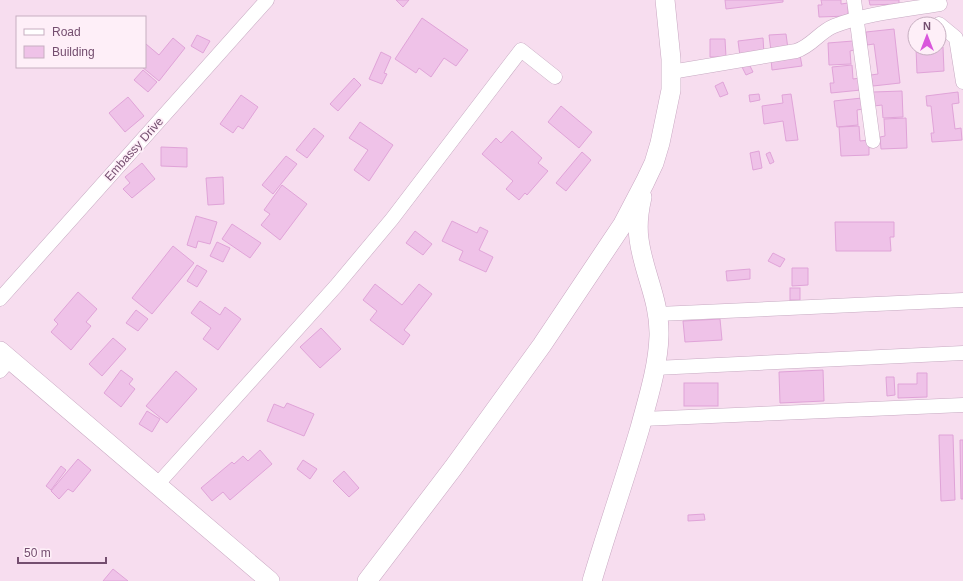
<svg xmlns="http://www.w3.org/2000/svg" width="963" height="581" font-family="Helvetica,sans-serif">
  <style>
    .residential { fill: #f7ddef; fill-rule: evenodd }
    .building { fill: #efc2e8; stroke: #e0a3d8 }
    .lines { fill: none; stroke-linecap: round; stroke-linejoin: round }
    .street-casing { stroke: #c7aac2; stroke-width: 15 }
    .secondary-casing { stroke: #c8a6c1; stroke-width: 20 }
    .street { stroke: #fff; stroke-width: 14 }
    .secondary { stroke: #fff; stroke-width: 19 }
    .labels { text-anchor: middle; dominant-baseline: central; stroke-width: 3.5; stroke-linejoin: round; paint-order: stroke }
    .street-label { font-size: 12px; fill: #744e6f; stroke: #feeff8 }
  </style>
  <rect width="100%" height="100%" fill="#fbe9f4"/>
  <path class="residential" d="M0 0H963V581H0ZM17 17H145V67H17ZM915 24H939V48H915Z"/>
  <g class="building">
    <polygon points="396,0 409,0 403,7"/>
    <polygon points="725,0 783,0 783,2 726,9"/>
    <polygon points="821,0 841,0 841,4 848,3 848,16 819,17 818,5 822,5"/>
    <polygon points="869,0 899,0 899,4 870,5"/>
    <polygon points="422,18 468,50 456,66 444,58 431,77 419,68 416,73 395,59"/>
    <polygon points="894,29 900,83 873,86 871,75 878,74 874,44 867,45 866,32"/>
    <polygon points="786,34 788,49 771,51 769,35"/>
    <polygon points="197,35 210,41 203,53 191,46"/>
    <polygon points="173,38 185,48 159,81 142,67 145,67 145,45 146,44 159,55"/>
    <polygon points="763,38 764,54 740,56 738,41"/>
    <polygon points="710,39 725,39 726,57 710,57"/>
    <polygon points="853,41 854,50 850,51 851,64 829,65 828,43"/>
    <polygon points="939,47 943,47 944,71 917,73 916,48"/>
    <polygon points="381,52 391,57 384,73 387,74 382,84 369,79"/>
    <polygon points="800,55 802,66 772,70 771,59"/>
    <polygon points="749,64 753,72 746,75 742,67"/>
    <polygon points="852,65 853,79 860,78 861,90 831,93 830,83 834,83 832,67"/>
    <polygon points="143,70 157,82 148,92 134,80"/>
    <polygon points="354,78 361,85 338,111 330,104"/>
    <polygon points="723,82 728,94 720,97 715,86"/>
    <polygon points="902,91 903,117 883,118 882,105 874,106 873,92"/>
    <polygon points="958,92 959,103 952,104 955,129 961,128 962,140 932,142 931,133 934,133 931,106 927,106 926,96"/>
    <polygon points="759,94 760,100 750,102 749,95"/>
    <polygon points="791,94 798,140 786,141 783,121 764,124 762,106 783,103 782,95"/>
    <polygon points="241,95 258,107 243,129 238,126 233,133 220,124"/>
    <polygon points="128,97 144,116 125,132 109,113"/>
    <polygon points="862,98 863,109 857,110 858,125 837,127 834,101"/>
    <polygon points="561,106 592,132 579,148 548,122"/>
    <polygon points="906,118 907,148 881,149 880,137 885,136 884,119"/>
    <polygon points="360,122 393,145 369,181 354,170 368,150 349,138"/>
    <polygon points="859,126 860,141 869,140 869,155 841,156 839,127"/>
    <polygon points="314,128 324,136 307,158 296,150"/>
    <polygon points="512,131 542,158 538,163 548,171 527,195 525,193 519,200 506,189 513,181 482,154 496,138 501,143"/>
    <polygon points="161,147 187,148 187,167 161,166"/>
    <polygon points="759,151 762,168 753,170 750,153"/>
    <polygon points="582,152 591,160 566,191 556,183"/>
    <polygon points="770,152 774,162 770,164 766,154"/>
    <polygon points="286,156 297,164 273,194 262,185"/>
    <polygon points="142,163 155,179 132,198 123,189 130,183 125,177"/>
    <polygon points="223,177 224,204 208,205 206,178"/>
    <polygon points="282,185 307,204 280,240 261,225 270,214 264,210"/>
    <polygon points="196,216 217,222 210,244 198,241 196,248 187,245"/>
    <polygon points="452,221 477,233 480,227 488,231 479,250 493,257 486,272 459,260 463,251 442,241"/>
    <polygon points="835,222 894,222 894,237 890,237 891,251 836,251"/>
    <polygon points="232,224 261,243 250,258 222,239"/>
    <polygon points="415,231 432,244 423,255 406,243"/>
    <polygon points="217,242 230,248 223,262 210,256"/>
    <polygon points="173,246 194,263 152,314 132,298"/>
    <polygon points="773,253 785,259 780,267 768,261"/>
    <polygon points="197,265 207,271 197,287 187,281"/>
    <polygon points="792,268 808,268 808,285 792,286"/>
    <polygon points="750,269 750,279 727,281 726,271"/>
    <polygon points="375,284 402,305 419,284 432,294 404,330 410,335 403,345 370,320 377,311 363,300"/>
    <rect x="790" y="288" width="10" height="12"/>
    <polygon points="78,292 97,309 86,322 91,326 71,350 51,332 58,324 54,320"/>
    <polygon points="200,301 220,315 225,307 241,319 218,350 203,339 211,328 191,313"/>
    <polygon points="136,310 148,319 138,331 126,323"/>
    <polygon points="720,319 722,340 685,342 683,321"/>
    <polygon points="321,328 341,349 320,368 300,347"/>
    <polygon points="113,338 126,349 102,376 89,364"/>
    <polygon points="121,370 133,379 129,384 135,389 121,407 104,393"/>
    <polygon points="823,370 824,401 780,403 779,372"/>
    <polygon points="176,371 197,389 167,423 146,406"/>
    <polygon points="917,373 927,373 927,397 898,398 898,384 917,384"/>
    <polygon points="886,377 894,377 895,395 887,396"/>
    <rect x="684" y="383" width="34" height="23"/>
    <polygon points="287,403 314,414 304,436 267,421 274,404 284,408"/>
    <polygon points="147,411 160,419 152,432 139,424"/>
    <polygon points="939,435 953,435 955,500 941,501"/>
    <polygon points="960,440 963,440 963,499 961,499"/>
    <polygon points="260,450 272,464 230,500 223,492 212,501 201,488 232,462 234,464 243,456 248,461"/>
    <polygon points="78,459 91,470 73,492 68,489 59,499 51,491"/>
    <polygon points="303,460 317,469 310,479 297,469"/>
    <polygon points="61,466 66,470 51,490 46,486"/>
    <polygon points="344,471 359,488 349,497 333,481"/>
    <polygon points="704,514 705,520 688,521 688,515"/>
    <polygon points="113,569 128,581 103,581"/>
  </g>
  <g class="lines">
    <defs>
      <g id="street">
        <polyline points="854,0 873,141"/>
        <polyline points="939,24 956,38 963,82"/>
        <path d="M671 72 796 51C812 46 819 32 834 26 867 13 905 10 940 4"/>
        <polyline points="0,299 267,0"/>
        <polyline points="658,314 963,300"/>
        <polyline points="655,368 963,353"/>
        <polyline points="0,371 10,359"/>
        <polyline points="642,419 963,405"/>
        <polyline points="156,486 336,286 392,219 521,50 555,77"/>
      </g>
      <g id="secondary">
        <polyline points="0,351 270,581"/>
        <polyline points="367,581 453,468 542,345 623,224 645,182 654,163 660,143 671,90 671,59 665,0"/>
        <path d="M592 581C607 530 625 479 640 428 648 398 658 367 659 336 660 300 643 272 639 239 637 225 639 210 642 197"/>
      </g>
    </defs>
    <use href="#street" class="street-casing"/>
    <use href="#secondary" class="secondary-casing"/>
    <use href="#street" class="street"/>
    <use href="#secondary" class="secondary"/>
  </g>
  <g class="labels">
    <g class="street-label">
      <text transform="translate(134 149) rotate(-48)">Embassy Drive</text>
    </g>
  </g>
  <rect x="16" y="16" width="130" height="52" fill="#feeff8" stroke="#c7afc1"/>
  <rect x="24" y="29" width="20" height="6" fill="#ffffff" stroke="#c7afc1"/>
  <text x="52" y="36" font-size="12" fill="#744e6f">Road</text>
  <rect x="24" y="46" width="20" height="12" fill="#efc2e8" stroke="#c7afc1"/>
  <text x="52" y="56" font-size="12" fill="#744e6f">Building</text>
  <g transform="translate(927 36)"><circle r="19" fill="#feeff8" stroke="#c7afc1"/>
  <path d="M0-3L7 15L0 10L-7 15Z" fill="#d957dc"/>
  <text y="-6" font-size="11" font-weight="bold" text-anchor="middle" fill="#744e6f">N</text>
  </g>
  <path d="M18 557v6h88v-6" fill="none" stroke="#744e6f" stroke-width="2"/>
  <text x="24" y="557" font-size="12" fill="#744e6f" stroke="#feeff8" stroke-width="3" paint-order="stroke">50 m</text>
</svg>
